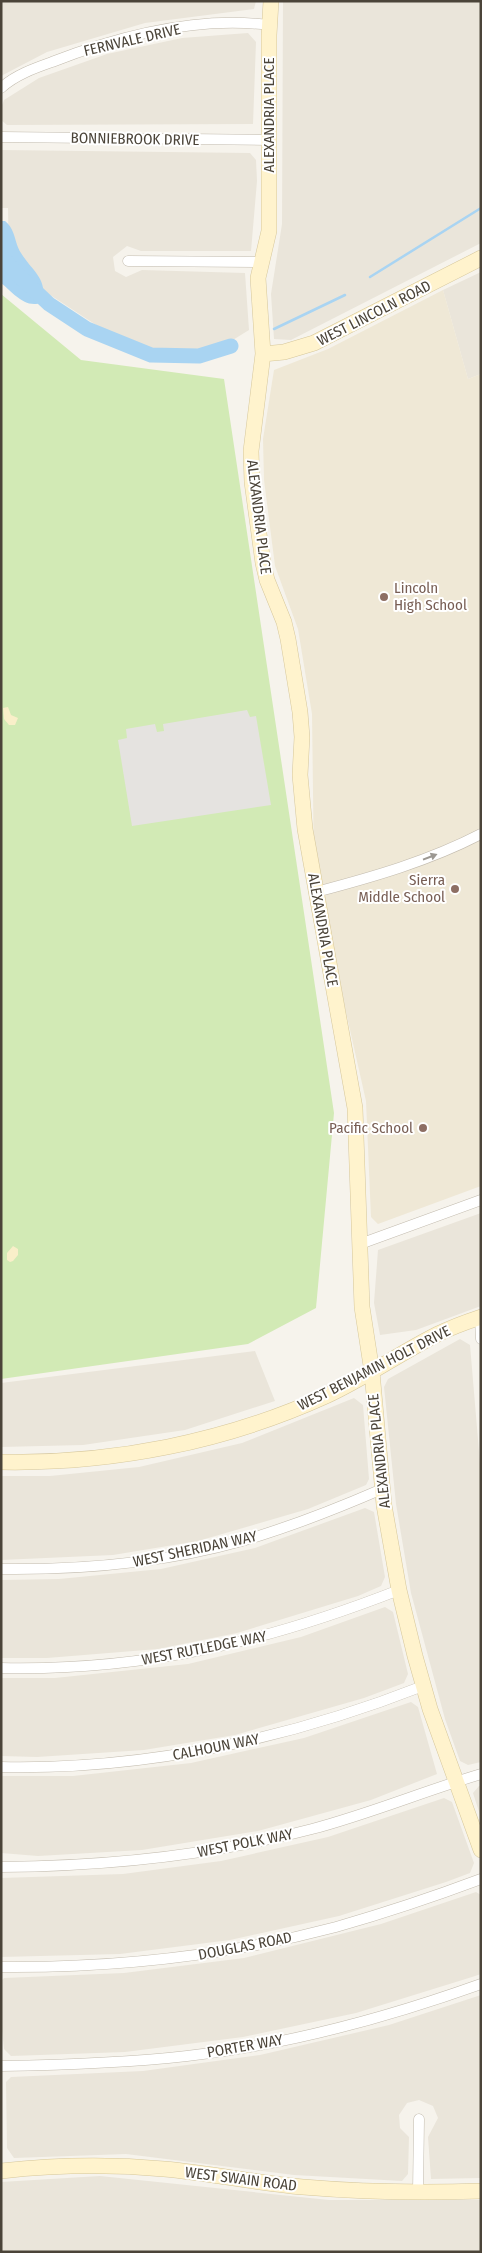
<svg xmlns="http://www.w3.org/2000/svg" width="482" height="2253" viewBox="0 0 482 2253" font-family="'Fira Sans Condensed',sans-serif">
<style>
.residential{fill:#eae5da}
.education{fill:#efe8d6}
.green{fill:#d2eab5}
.sand{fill:#f9efc9}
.parking{fill:#e5e3e0}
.water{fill:#a9d4f2}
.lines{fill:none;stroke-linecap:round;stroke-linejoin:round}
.stream{stroke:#a9d4f2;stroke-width:2.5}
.river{stroke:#a9d4f2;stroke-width:15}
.street-casing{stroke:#c2bbae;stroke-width:11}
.secondary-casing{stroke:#d6c79b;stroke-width:16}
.street{stroke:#fff;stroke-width:10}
.secondary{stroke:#fff3cd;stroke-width:15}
.oneway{fill:#9c9892}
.education-dot{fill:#8d6e63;stroke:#fff;stroke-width:2}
.labels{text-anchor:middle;stroke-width:4;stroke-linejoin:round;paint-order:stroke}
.street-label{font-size:15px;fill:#4b4439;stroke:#fff}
.education-label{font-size:15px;fill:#785e54;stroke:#fff;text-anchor:end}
</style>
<rect width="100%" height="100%" fill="#f6f3ec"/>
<!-- residential -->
<path class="residential" d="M1 1H256L254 9 145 23 47 52 1 76Z
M283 1H481V243L291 340 274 339 271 294 282 224Z
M248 33 256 42 253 124 7 125 1 120V108L4 100 39 78 107 54 182 38Z
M1 150 250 153 256 160 257 181 251 251H141L127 246 113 257 115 271 126 277 142 270 245 273 249 330 207 356H166L119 340 9 268 8 208H1Z
M481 272V374L468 379 443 290Z
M481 1213V1306L416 1330 380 1335 374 1303 378 1250Z
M460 1339 470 1345 481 1475V1762L468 1765 460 1761 445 1719 411 1593 396 1504 384 1387 388 1379Z
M255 1351 275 1401 185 1430 83 1445 1 1447V1383Z
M354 1398 363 1405 369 1479 366 1485 308 1509 198 1541 113 1555 1 1560V1476H50L139 1467 242 1443Z
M365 1508 374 1512 385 1577 381 1586 358 1596 237 1633 158 1649 47 1658H1V1580L59 1579 161 1569 255 1548Z
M385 1607 393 1612 408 1674 404 1683 364 1698 235 1735 144 1750 37 1757 1 1756V1678H55L188 1664 301 1637Z
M411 1702 418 1707 437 1774 371 1800 258 1831 142 1850 38 1856 1 1853V1776H73L191 1763 304 1738Z
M479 1786H481V1818L473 1793Z
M444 1798 452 1802 474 1863 470 1873 446 1882 339 1916 230 1940 120 1954 1 1957V1878L123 1874 221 1861 328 1837Z
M476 1892 481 1895V1974L472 1977 356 2013 243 2037 125 2052 11 2056 4 2049 1 2021V1981L4 1978 124 1973 244 1958 381 1924Z
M481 1995V2178L431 2179 428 2137 438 2118 433 2106 419 2100 407 2103 399 2115 400 2128 409 2137 408 2174 402 2181 294 2175 126 2154 14 2158 7 2148 6 2082 11 2077 143 2071 260 2055 389 2025Z
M100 2176 329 2200H481V2252H1V2182Z"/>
<!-- education -->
<path class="education" d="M443 290 468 379 481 374V1186L378 1224 371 1217 366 1101 314 870 312 714 298 629 275 566 264 480 263 439 274 370 328 349Z"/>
<!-- green -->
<path class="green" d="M1 294 81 360 224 379 334 1113 316 1308 248 1344 1 1379Z"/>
<!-- sand -->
<path class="sand" d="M8 707 11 715 18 718 15 725H9L4 719 3 708Z
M13 1246 18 1249V1255L13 1261 10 1262 7 1260V1253Z"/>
<!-- parking -->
<path class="parking" d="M247 710 250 717 256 716 271 805 132 826 118 740 127 738 126 729 155 724 157 732 164 731 163 724Z"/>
<!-- water -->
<path class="water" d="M1 221H5C16 230 14 242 21 253 32 271 47 277 43 302 25 310 13 292 1 283Z"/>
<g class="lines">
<!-- stream -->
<path class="stream" d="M370 277 481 208
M274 329 345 295"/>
<!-- river -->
<path class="river" d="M1 255 15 272 49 304 87 329 151 355 199 356 231 346"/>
<!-- street casing -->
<g class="street-casing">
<path id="street" d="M1 88C15 75 35 68 52 62 119 36 197 16 269 25
M1 137 269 140
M128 261 262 262
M316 892C373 877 429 861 481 834
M360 1244 481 1200
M480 1318 481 1339
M1 1569C83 1570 164 1563 242 1541 290 1527 336 1509 382 1489
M1 1668C145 1671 266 1642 399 1590
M1 1767C147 1770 288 1739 423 1686
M1 1867C107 1866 210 1856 312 1829 369 1814 424 1791 481 1774
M1 1967C114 1968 227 1956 336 1927 385 1913 433 1897 481 1879
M1 2066C63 2065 125 2063 187 2056 287 2045 386 2018 481 1984
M418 2192 419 2119"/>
</g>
<!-- secondary casing -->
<g class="secondary-casing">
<path id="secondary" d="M271 1 269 35V231L258 278 263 354 251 451 252 482 263 563 267 580 284 622 288 639 300 712 302 737 300 775 305 829 355 1108 362 1307 372 1372 384 1505 399 1590 415 1656 430 1709 481 1850
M263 354 284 352 314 343 481 258
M1 1462C112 1464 225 1442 326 1396 365 1378 400 1353 438 1334 452 1327 466 1322 481 1317
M1 2171C56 2165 109 2164 164 2169 210 2173 256 2183 303 2187 362 2192 421 2193 481 2191"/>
</g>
<!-- street -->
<use href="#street" class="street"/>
<!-- secondary -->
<use href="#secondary" class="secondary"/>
</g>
<!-- one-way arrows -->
<defs><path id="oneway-solid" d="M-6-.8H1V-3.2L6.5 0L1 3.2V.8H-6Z" transform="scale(1.25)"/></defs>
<use class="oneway" href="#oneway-solid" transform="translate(430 857) rotate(-21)"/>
<!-- markers -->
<g class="education-dot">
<circle cx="384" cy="597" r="5"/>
<circle cx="455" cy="889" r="5"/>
<circle cx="423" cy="1128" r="5"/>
</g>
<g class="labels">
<!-- street labels -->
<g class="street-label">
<text transform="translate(132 40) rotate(-13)" y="5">FERNVALE DRIVE</text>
<text transform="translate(269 115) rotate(-90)" y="5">ALEXANDRIA PLACE</text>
<text transform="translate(135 139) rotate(1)" y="5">BONNIEBROOK DRIVE</text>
<text transform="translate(374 313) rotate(-27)" y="5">WEST LINCOLN ROAD</text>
<text transform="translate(259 517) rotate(83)" y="5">ALEXANDRIA PLACE</text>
<text transform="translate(323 930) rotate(80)" y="5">ALEXANDRIA PLACE</text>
<text transform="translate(374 1368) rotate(-27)" y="5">WEST BENJAMIN HOLT DRIVE</text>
<text transform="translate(379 1451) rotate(-96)" y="5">ALEXANDRIA PLACE</text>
<text transform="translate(195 1549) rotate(-12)" y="5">WEST SHERIDAN WAY</text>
<text transform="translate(204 1648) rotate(-11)" y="5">WEST RUTLEDGE WAY</text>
<text transform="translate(216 1747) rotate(-11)" y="5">CALHOUN WAY</text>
<text transform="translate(245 1843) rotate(-11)" y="5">WEST POLK WAY</text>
<text transform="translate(245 1946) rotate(-11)" y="5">DOUGLAS ROAD</text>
<text transform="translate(245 2046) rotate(-10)" y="5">PORTER WAY</text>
<text transform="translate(241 2179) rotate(7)" y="5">WEST SWAIN ROAD</text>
</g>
<!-- education labels -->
<g class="education-label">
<text x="394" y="593" text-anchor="start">Lincoln<tspan x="394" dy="17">High School</tspan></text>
<text x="445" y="885">Sierra<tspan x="445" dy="17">Middle School</tspan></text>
<text x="413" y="1133">Pacific School</text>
</g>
</g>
<!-- border -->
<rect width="482" height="2253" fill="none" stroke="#4b4439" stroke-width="5"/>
</svg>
